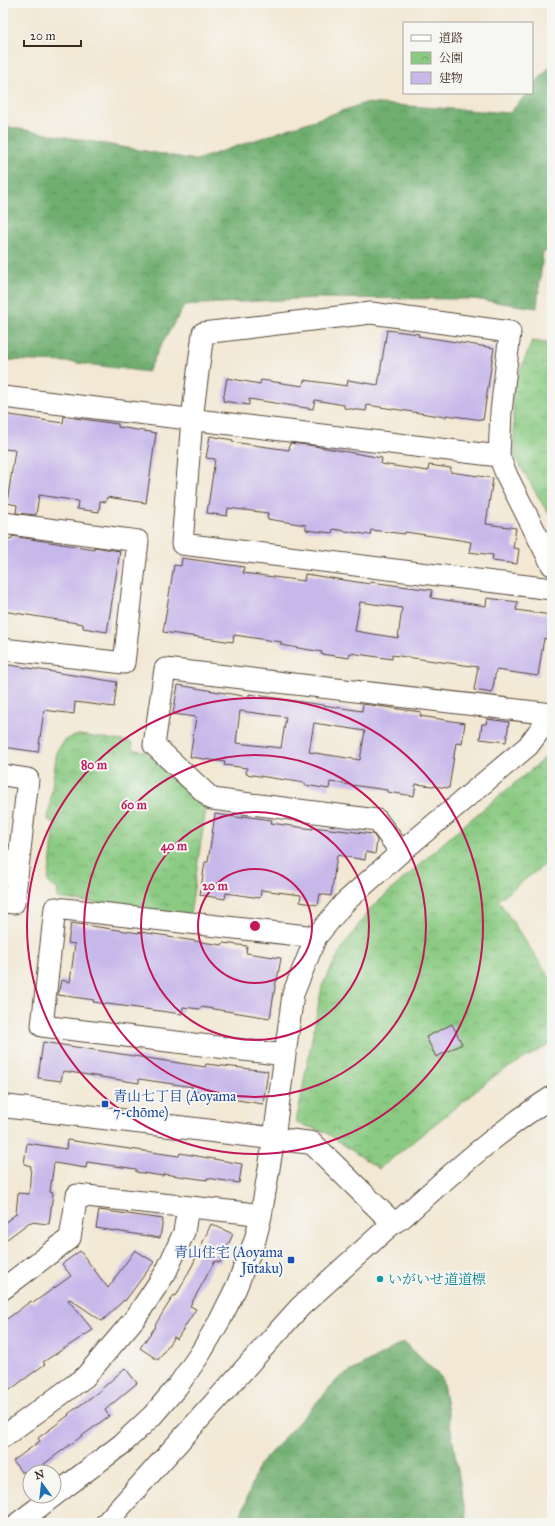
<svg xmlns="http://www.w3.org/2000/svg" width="555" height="1526" viewBox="0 0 555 1526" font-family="'IM FELL Great Primer','Noto Serif JP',serif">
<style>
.forest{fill:url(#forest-crowns);stroke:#556c47}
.park{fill:url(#park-crowns);stroke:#627a50}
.building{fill:#c7b8ea;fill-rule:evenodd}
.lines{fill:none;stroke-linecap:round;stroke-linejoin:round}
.minor-casing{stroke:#564639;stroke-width:23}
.tertiary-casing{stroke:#564639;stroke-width:24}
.minor{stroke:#fff;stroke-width:21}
.tertiary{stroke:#fff;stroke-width:22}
.ring{fill:none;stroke:#c2185b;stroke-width:2}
.transit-dot{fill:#1a4fb4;stroke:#f6f6f2;stroke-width:1.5}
.culture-dot{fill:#0f9aa8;stroke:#f6f6f2;stroke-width:1.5}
.labels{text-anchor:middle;stroke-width:4;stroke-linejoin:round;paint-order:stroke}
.transit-label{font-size:14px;fill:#164399;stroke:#f6f6f2;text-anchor:start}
.culture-label{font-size:14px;fill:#0d838f;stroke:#f6f6f2;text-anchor:start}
.centre{fill:#c2185b;stroke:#f6f6f2;stroke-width:2}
.ring-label{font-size:12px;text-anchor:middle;font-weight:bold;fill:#c2185b;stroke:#f6f6f2;stroke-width:4;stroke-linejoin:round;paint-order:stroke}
</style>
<defs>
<pattern id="forest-crowns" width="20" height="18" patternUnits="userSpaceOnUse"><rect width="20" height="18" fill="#6fae70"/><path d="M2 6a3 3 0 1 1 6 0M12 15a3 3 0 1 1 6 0" fill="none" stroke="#5c8e5b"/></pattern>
<pattern id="park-crowns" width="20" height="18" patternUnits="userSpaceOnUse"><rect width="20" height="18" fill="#8aca82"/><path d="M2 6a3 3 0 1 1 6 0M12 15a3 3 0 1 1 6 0" fill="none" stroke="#72a46a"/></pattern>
</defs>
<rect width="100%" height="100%" fill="#f6f6f2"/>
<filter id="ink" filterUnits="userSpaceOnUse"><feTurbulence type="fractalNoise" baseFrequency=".025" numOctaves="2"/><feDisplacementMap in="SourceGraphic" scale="8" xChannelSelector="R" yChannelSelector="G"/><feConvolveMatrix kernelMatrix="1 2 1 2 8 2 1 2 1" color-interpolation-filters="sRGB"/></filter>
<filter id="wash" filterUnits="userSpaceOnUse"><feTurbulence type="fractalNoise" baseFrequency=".012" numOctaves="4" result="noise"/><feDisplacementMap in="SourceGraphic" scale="16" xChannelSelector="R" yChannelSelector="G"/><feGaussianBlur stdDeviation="0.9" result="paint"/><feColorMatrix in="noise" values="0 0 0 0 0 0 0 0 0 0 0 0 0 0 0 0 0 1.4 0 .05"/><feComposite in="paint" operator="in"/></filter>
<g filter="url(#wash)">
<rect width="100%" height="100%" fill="#f2e8d4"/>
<!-- forest -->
<path class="forest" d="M552 64V251L543 252 537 308 473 299 318 298 185 305 160 347 148 372 70 362 3 360V126L196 160 365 103 510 113 527 93H532V87Z
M404 1342 442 1378 467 1523H238L259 1465 339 1378Z"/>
<!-- park -->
<path class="park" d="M532 341 552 344V446L547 449 552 459V518L543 505 515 457 512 391Z
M79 735 131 742 133 744 132 749 145 752 206 808 190 915 57 898 58 890 48 882 55 823 49 821 48 818 57 750 66 739Z
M552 750V859L498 900 552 981V1043L497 1074 379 1169 325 1132 296 1123 322 986 340 951 370 909 458 830 545 758Z"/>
<g id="blocks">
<!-- building -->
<path class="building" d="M387 330 419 334 418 336 494 348 483 420 446 415V417L367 405 366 411 344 408V405L315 400 313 409 249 399V405L223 401 227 378 260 384 261 380 303 386 304 380 347 386 348 380 378 385Z
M3 414 63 423 64 416 75 418 118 424V427L156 433 146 503 107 497 106 502 100 501 99 512 77 509 78 501 39 495 36 515 16 513 17 505 7 503 15 450 3 449Z
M210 436 233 440 232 442 289 450 290 443 308 445 382 458 381 464 428 471 429 465 451 468 450 472 493 478 486 524 516 528 513 548 519 549 517 564 492 561 493 555 469 552 471 542 460 540 405 532V534L371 530 370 535 333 529 332 533 306 530V525L267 519 268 513 228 508 227 516 207 513 215 459 206 458Z
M12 536 94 549V547L120 551 107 632 83 628V624L3 611V538L12 539Z
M182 558 244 567 243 573 304 581 305 574 370 584V582L432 590 431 598 486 606 487 598 518 602 516 610 551 615 547 639 544 638 538 676 496 670 492 693 474 690 478 667 392 655V659L350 653 349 658 321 654 322 652 281 645V642L234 635 233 642 163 632 174 565 181 566ZM360 602 402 608 398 638 355 631Z
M3 664 117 682 114 707 75 702 74 714 44 710 38 752 3 747Z
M178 685 249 697V694L362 711 363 704 421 712 420 716 465 723 462 744 456 743 449 788 416 784 414 796 387 792V790L330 782 329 789 305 785V783L246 774 247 768 224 765 225 762 190 757 196 717 173 714ZM240 711 286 717 281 748 236 743ZM314 723 365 731 360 760 309 752Z
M487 719 509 722 506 742 480 739 482 724H486Z
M215 814 243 818V816L272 820 271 823 313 829V827L373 834 377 840 375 854 366 852 365 860 337 855 331 896 320 894 318 905 300 902 301 895 261 890 260 898 226 893 225 899 200 895 205 862H208Z
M71 923 139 933 140 932 168 936V937L222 945 223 943 247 946 246 953 281 958 277 981H276L270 1018 201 1007 200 1009 183 1007 182 1014 93 1002 94 1000 58 995 61 980 70 982 75 944 68 943Z
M452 1024 462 1044 436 1057 426 1037Z
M43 1042 205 1067 206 1064 268 1071 263 1104 231 1099V1097L192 1091 193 1087 139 1079V1083L63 1071 61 1081 38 1078Z
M67 1140 179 1156 180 1153 242 1164 239 1183 207 1178V1180L164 1174 163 1176 136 1172V1169L87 1162 86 1168 54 1163 50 1192 53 1193 49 1224 30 1222 3 1242V1224L16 1214 18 1193 29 1194 31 1166 24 1164 27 1143 66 1149Z
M99 1210 163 1219 160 1238 96 1228Z
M211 1224 233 1234 220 1263 215 1261 190 1306 196 1309 177 1339 174 1337 158 1360 140 1348 156 1326 155 1325 174 1295 176 1296 193 1264Z
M135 1250 154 1262 125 1301 124 1300 102 1321 70 1299 68 1300 93 1330 43 1362 45 1364 3 1395V1322L31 1301 33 1303 71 1276 62 1264 80 1251 108 1288Z
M125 1368 137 1383 105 1410 109 1416 44 1464 50 1472H21L13 1461 40 1441 38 1438 69 1415 68 1414 97 1393Z"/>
</g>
</g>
<g filter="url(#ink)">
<use href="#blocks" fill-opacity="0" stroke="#564639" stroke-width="1"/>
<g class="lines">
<!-- minor casing -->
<g class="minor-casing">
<path id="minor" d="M3 397 499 456
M3 523 138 541 124 663 3 649
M552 565 507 476 499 456 501 412 510 332 371 313 203 333 192 419 182 544 552 589
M3 775 28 779 14 903 3 902
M401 852 377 820 212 799 154 745 165 669 552 714
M285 1055 42 1026 55 908 316 937
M3 1289 70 1238 77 1195 247 1213 261 1216
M3 1437 85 1377 136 1317 166 1272 184 1232 188 1207
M18 1523 122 1444 152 1416 177 1387 200 1354 220 1320 236 1288 255 1240 261 1216 274 1138 293 994 316 937 344 903 401 852 528 746 552 714
M106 1523 300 1307 393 1223 402 1218C451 1174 497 1132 552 1097"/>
</g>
<!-- tertiary casing -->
<g class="tertiary-casing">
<path id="tertiary" d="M3 1106 312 1143 393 1223"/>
</g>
<!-- minor -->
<use href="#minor" class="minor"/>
<!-- tertiary -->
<use href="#tertiary" class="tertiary"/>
</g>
</g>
<!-- distance rings -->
<g class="ring">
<circle cx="255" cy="926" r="57"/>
<circle cx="255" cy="926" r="114"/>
<circle cx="255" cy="926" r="171"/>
<circle cx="255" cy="926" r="228"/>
</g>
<!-- markers -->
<g class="transit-dot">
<rect x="101" y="1100" width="8" height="8" rx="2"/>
<rect x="287" y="1256" width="8" height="8" rx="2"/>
</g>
<circle class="culture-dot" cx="380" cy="1279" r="4"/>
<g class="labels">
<!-- transit labels -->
<g class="transit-label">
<text x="113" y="1101">青山七丁目 (Aoyama<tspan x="113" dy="16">7-chōme)</tspan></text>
<text x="283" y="1257" text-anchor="end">青山住宅 (Aoyama<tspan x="283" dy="16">Jūtaku)</tspan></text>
</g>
<!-- culture labels -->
<g class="culture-label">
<text x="388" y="1284">いがいせ道道標</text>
</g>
</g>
<circle cx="255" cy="926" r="6" class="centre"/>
<g class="ring-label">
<text x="94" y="769">80 m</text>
<text x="134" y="809">60 m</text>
<text x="174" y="850">40 m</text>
<text x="215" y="890">20 m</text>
</g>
<!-- margin -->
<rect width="555" height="1526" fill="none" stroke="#f6f6f2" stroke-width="16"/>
<!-- legend -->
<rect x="403" y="22" width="130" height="72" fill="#f6f6f2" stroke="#aba49d"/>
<rect x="411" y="35" width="20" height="6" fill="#ffffff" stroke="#aba49d"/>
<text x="439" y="42" font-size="12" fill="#3b2a1e">道路</text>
<rect x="411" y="52" width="20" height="12" fill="url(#park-crowns)" stroke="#aba49d"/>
<text x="439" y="62" font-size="12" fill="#3b2a1e">公園</text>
<rect x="411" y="72" width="20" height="12" fill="#c7b8ea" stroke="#aba49d"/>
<text x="439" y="82" font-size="12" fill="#3b2a1e">建物</text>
<!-- north arrow -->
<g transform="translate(42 1484) rotate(345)"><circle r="19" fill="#f6f6f2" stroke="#aba49d"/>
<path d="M0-3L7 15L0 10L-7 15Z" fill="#1f6fb2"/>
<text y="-6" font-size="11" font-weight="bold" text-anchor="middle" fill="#3b2a1e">N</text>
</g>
<!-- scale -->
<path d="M24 40v6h57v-6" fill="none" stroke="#3b2a1e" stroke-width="2"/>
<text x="30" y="40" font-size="12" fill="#3b2a1e" stroke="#f6f6f2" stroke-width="3" paint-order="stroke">20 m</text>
</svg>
